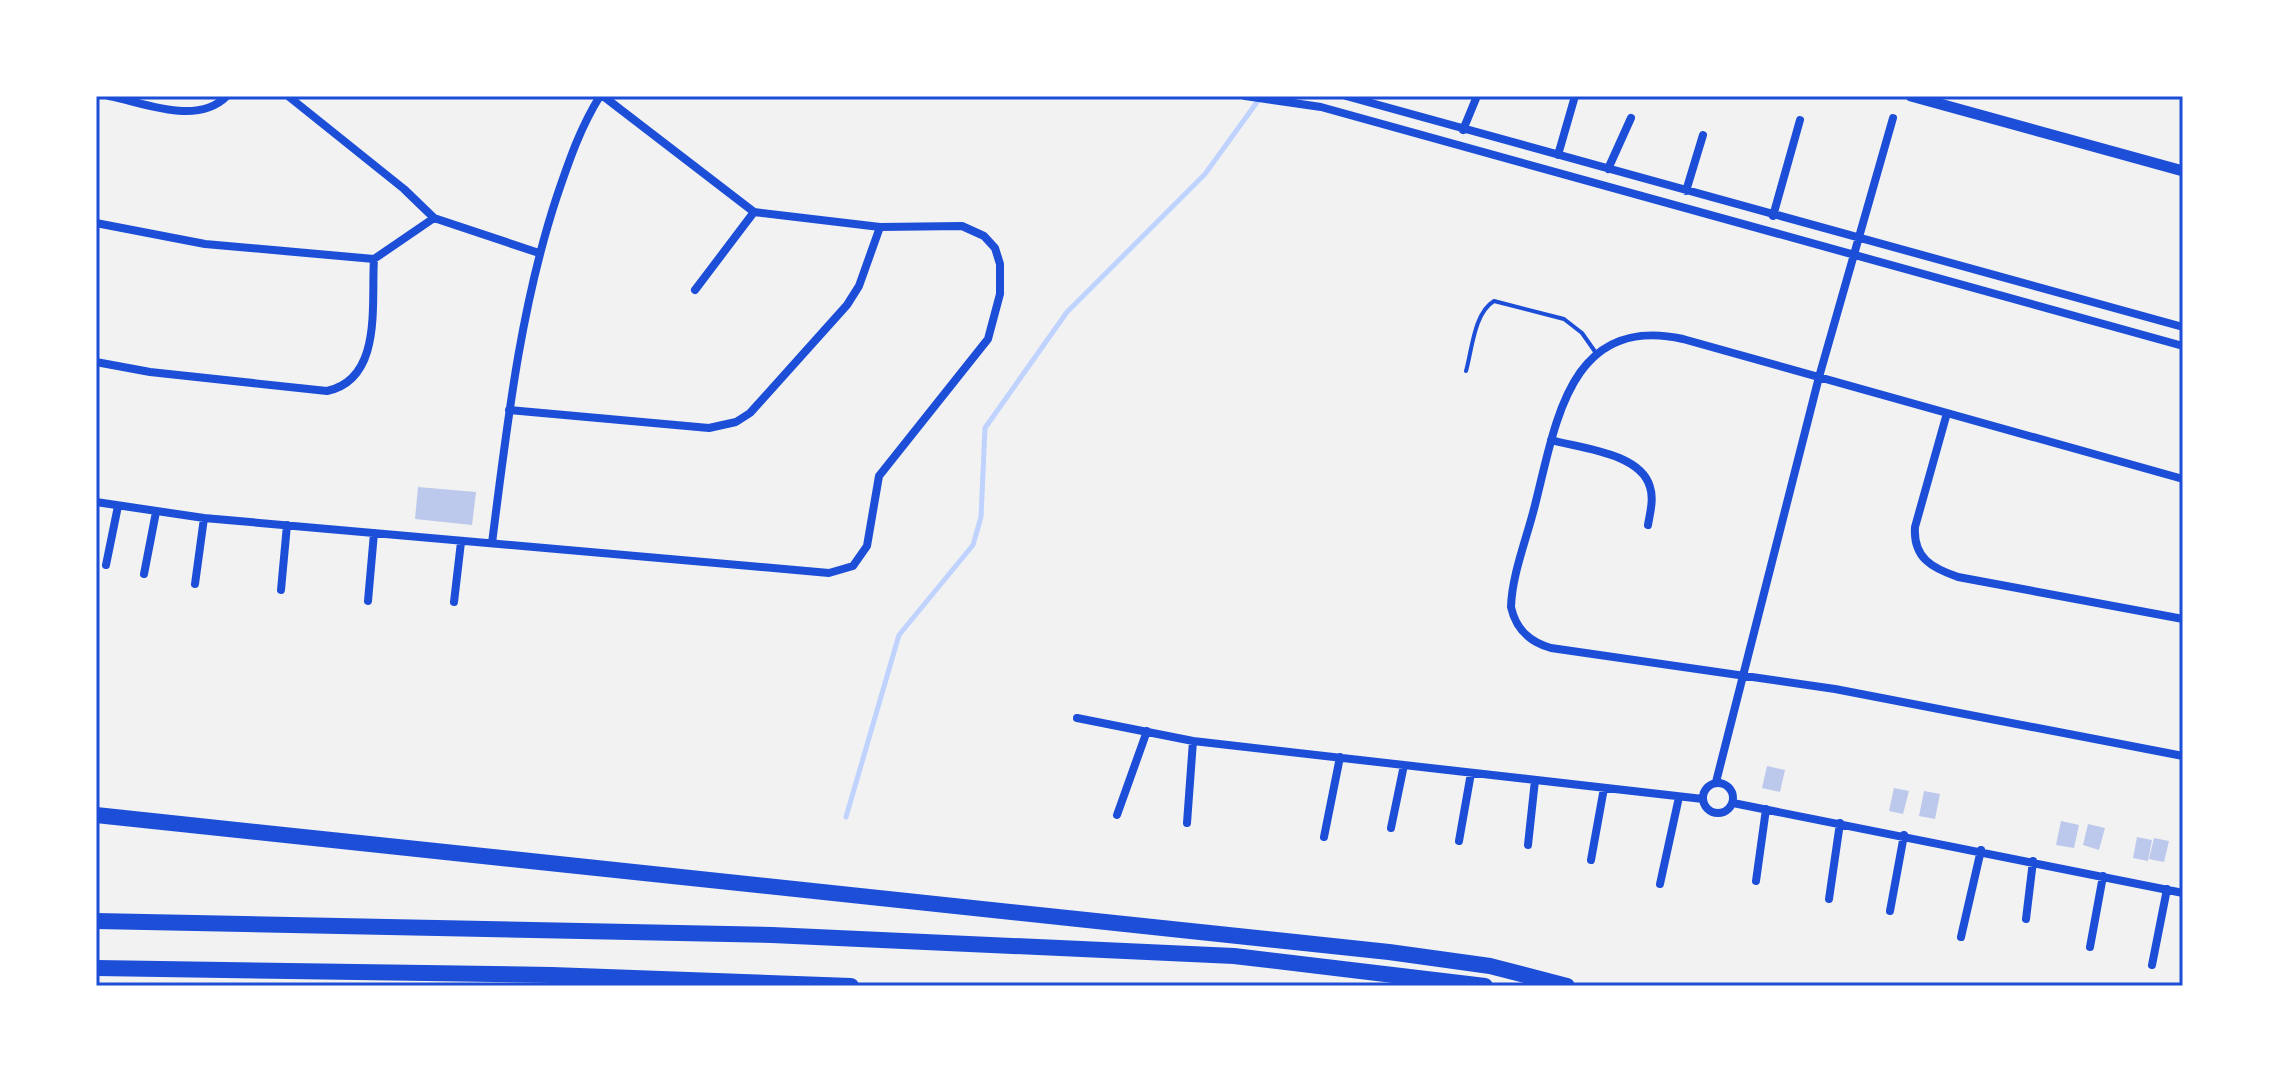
<svg xmlns="http://www.w3.org/2000/svg" width="2279" height="1082" viewBox="0 0 2279 1082" font-family="'PT Sans Narrow',sans-serif">
<style>
.lines{fill:none;stroke-linecap:round;stroke-linejoin:round}
.stream{stroke:#bfd3fe;stroke-width:5}
.building{fill:#bdc9ec}
.service{stroke:#1d4ed8;stroke-width:4}
.minor{stroke:#1d4ed8;stroke-width:8}
.tertiary{stroke:#1d4ed8;stroke-width:11}
.motorway{stroke:#1d4ed8;stroke-width:16}
.neatline{fill:none;stroke:#1d4ed8;stroke-width:3}
</style>
<rect width="100%" height="100%" fill="#f2f2f2"/>
<g class="lines">
<!-- stream -->
<path class="stream" d="M846 817 899 635 973 545 981 517 985 428 1067 312 1205 174 1260 98"/>
</g>
<!-- building -->
<path class="building" d="M418 487 476 492 472 525 415 519Z
M1767 766 1785 770 1780 792 1762 788Z
M1894 788 1909 791 1903 814 1889 811Z
M1924 791 1940 794 1935 819 1919 816Z
M2061 821 2079 825 2074 848 2056 845Z
M2088 824 2105 828 2099 850 2083 845Z
M2137 837 2152 840 2148 861 2133 858Z
M2154 838 2169 841 2164 862 2149 859Z"/>
<g class="lines">
<!-- service -->
<path class="service" d="M1466 371C1472 350 1474 313 1494 301L1564 319 1582 333 1596 353"/>
<!-- minor -->
<path class="minor" d="M109 96C145 103 197 126 227 96
M288 96 404 189 434 218 539 253
M1245 96 1321 107 2183 346
M1346 96 2183 327
M1463 130 1477 96
M1558 155 1575 96
M1608 169 1631 118
M1686 191 1703 135
M1773 216 1800 120
M96 223 205 244 374 259 434 218
M695 290 754 212
M96 362 150 372 327 391C383 379 371 304 374 259
M509 410 709 428 736 422 750 413 847 305 859 286 880 227
M1947 413 1915 527C1913 558 1932 568 1958 577L2183 619
M1551 440C1580 448 1641 453 1650 487 1654 499 1650 513 1648 525
M2183 479 1683 339C1569 314 1556 423 1535 505 1527 538 1512 574 1511 607 1516 630 1530 642 1551 648L1835 689 2183 756
M96 502 204 518 829 573 853 566 867 546 879 476 988 339 1000 294V264L995 248 984 236 962 226 880 227 754 212 603 96
M492 543C507 426 520 308 557 196 569 161 580 128 600 96
M106 565 118 506
M144 574 156 512
M195 584 204 518
M281 590 287 525
M368 601 374 533
M454 602 461 542
M1077 718 1193 741 1703 799
M1716 782 1819 377 1893 118
M1703 798a15 15 0 1 1 30 0a15 15 0 1 1-30 0Z
M1733 803 2183 893
M1117 815 1147 731
M1187 823 1193 741
M1391 828 1404 765
M1324 837 1340 757
M1459 841 1471 773
M1528 845 1535 780
M1591 860 1604 788
M1756 881 1766 809
M1660 884 1679 797
M1829 899 1840 823
M1890 911 1904 835
M2026 919 2033 861
M1961 937 1981 850
M2090 947 2103 876
M2152 965 2167 889"/>
<!-- tertiary -->
<path class="tertiary" d="M1911 96 2183 171"/>
<!-- motorway -->
<path class="motorway" d="M96 815 1389 952 1490 966 1567 986
M96 921 772 935 1234 956 1485 986
M96 968 552 975 851 986"/>
</g>
<!-- border -->
<rect width="2279" height="1082" fill="none" stroke="#ffffff" stroke-width="196"/>
<rect x="98" y="98" width="2083" height="886" class="neatline"/>
</svg>
